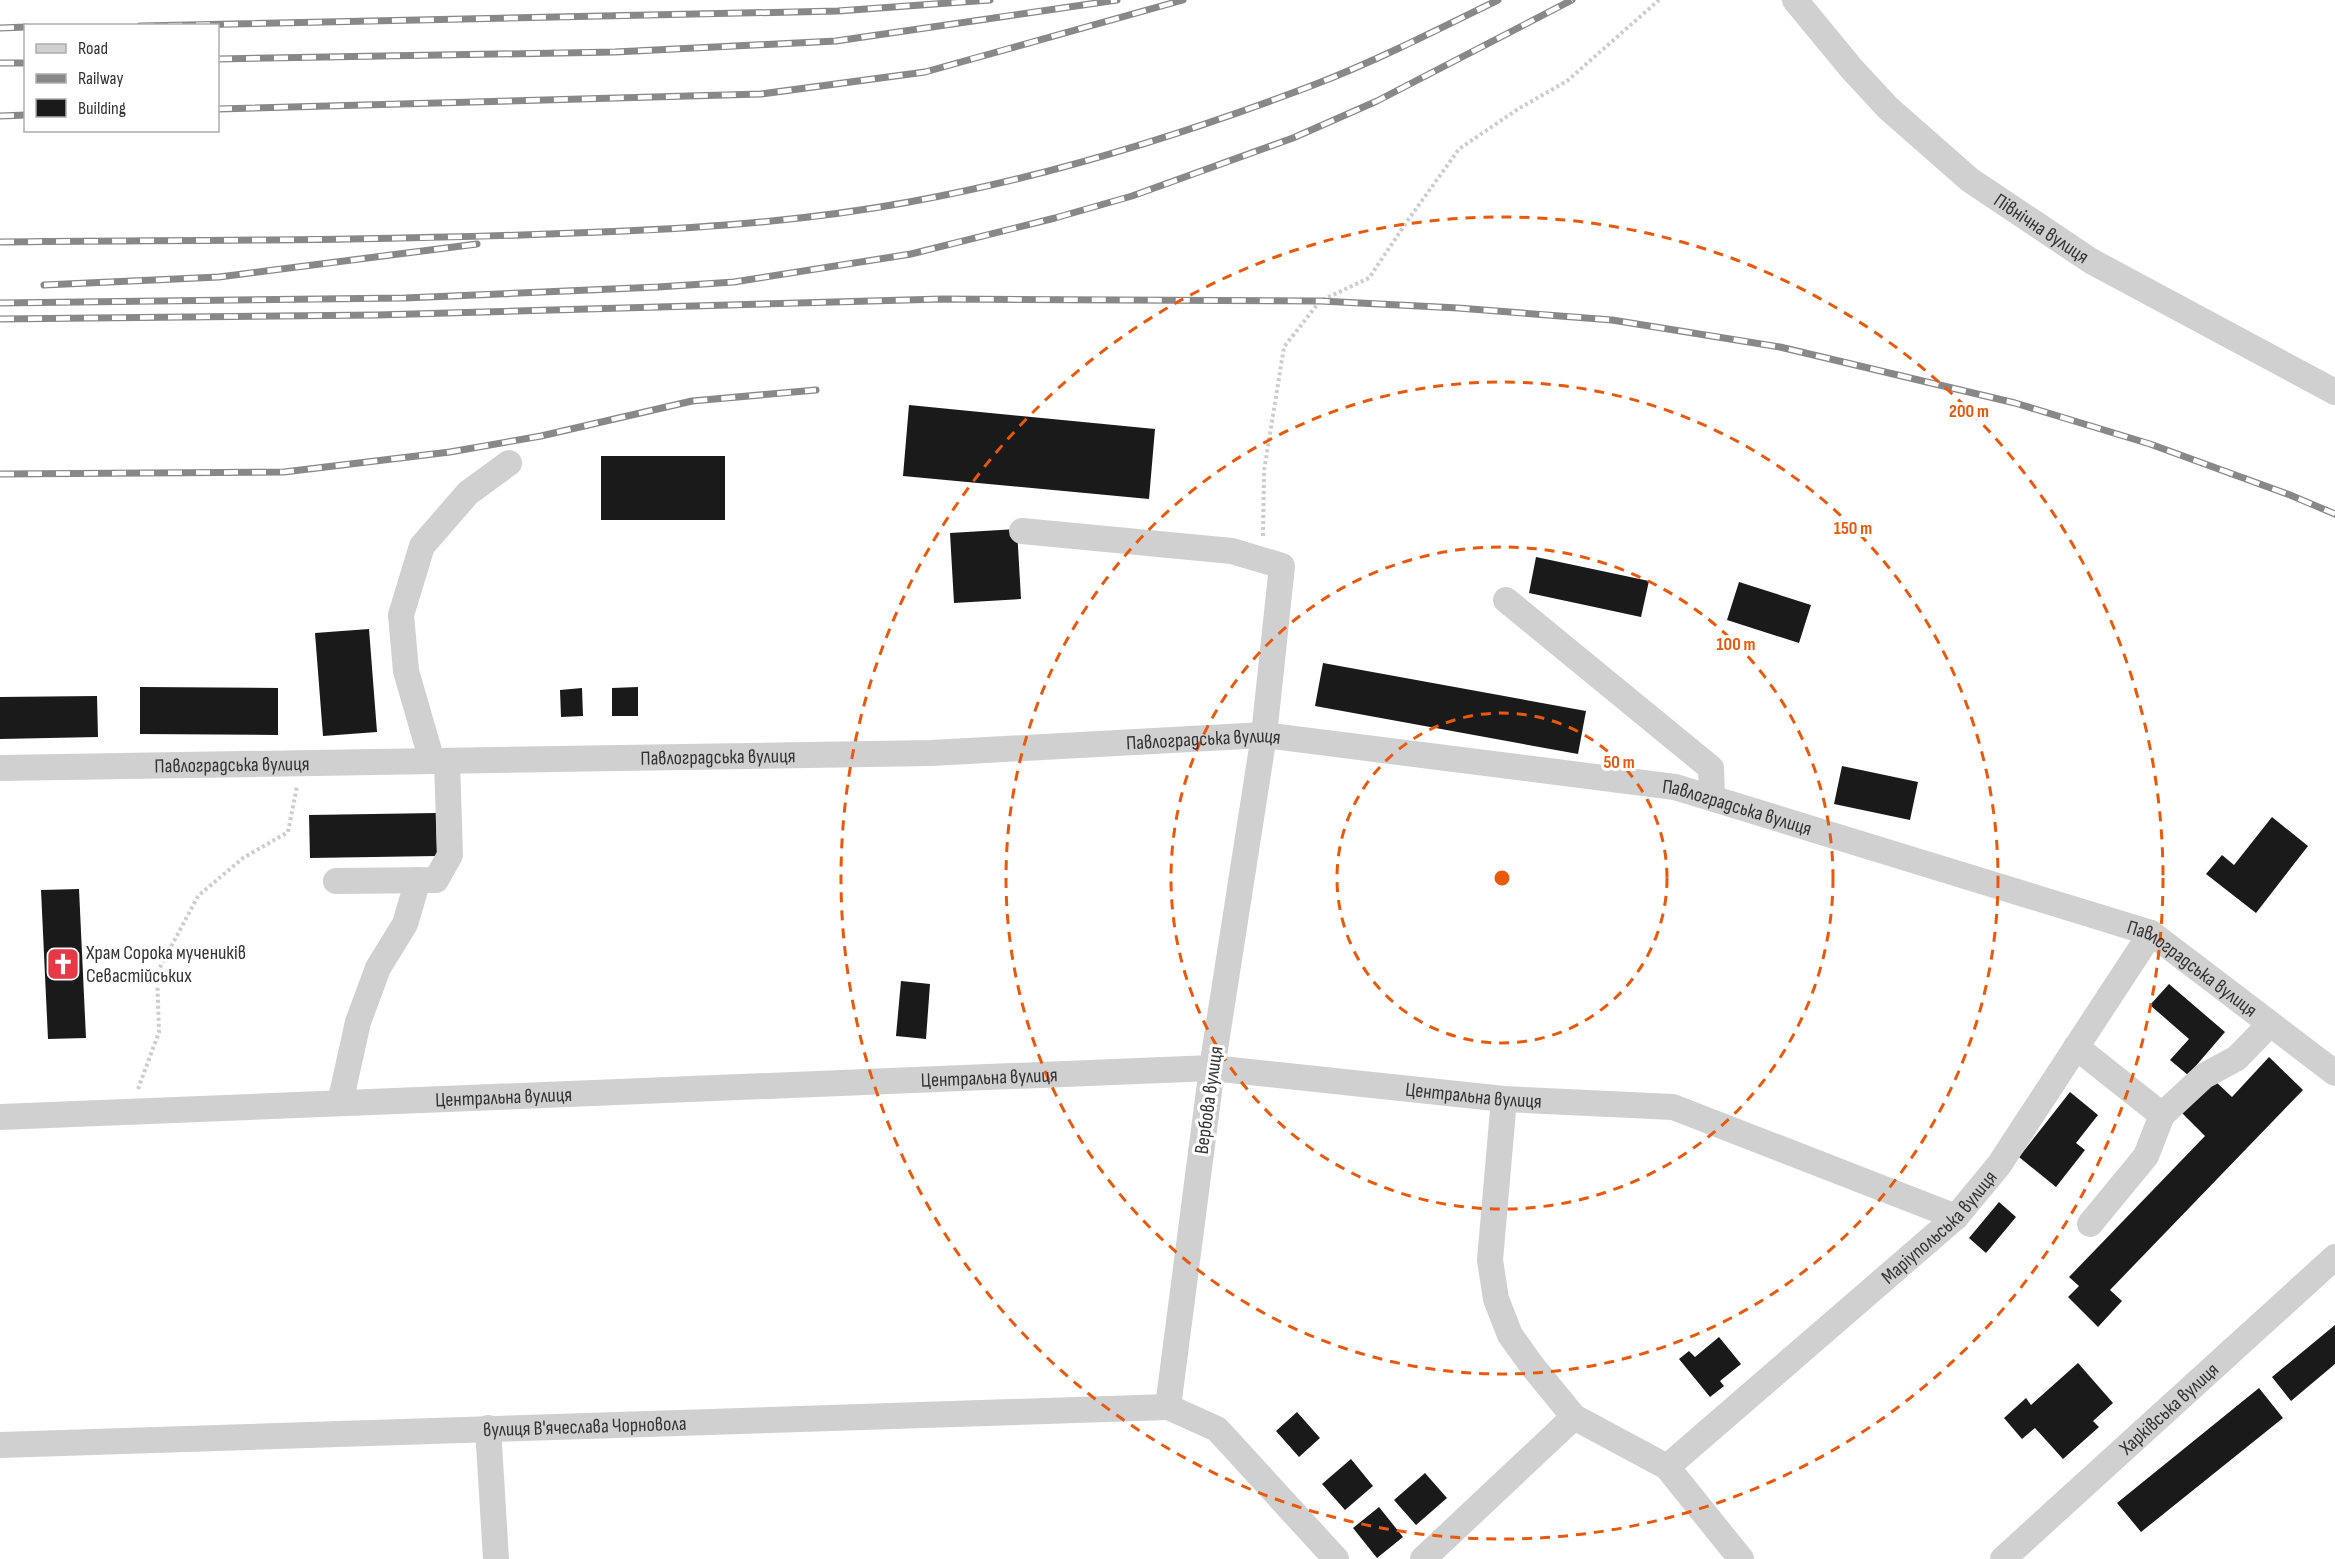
<svg xmlns="http://www.w3.org/2000/svg" width="2335" height="1559" viewBox="0 0 2335 1559" font-family="'Sofia Sans Condensed',sans-serif">
<style>
.building{fill:#1a1a1a}
.lines{fill:none;stroke-linecap:round;stroke-linejoin:round}
.path{stroke:#cdcdcd;stroke-width:4;stroke-dasharray:3 3;stroke-linecap:butt}
.minor{stroke:#d0d0d0;stroke-width:26}
.rail-casing{stroke:#888;stroke-width:7}
.rail{stroke:#fff;stroke-width:4.5;stroke-dasharray:14;stroke-linecap:butt}
.ring{fill:none;stroke:#e8590c;stroke-width:3;stroke-dasharray:10 8}
.labels{text-anchor:middle;stroke-width:6;stroke-linejoin:round;paint-order:stroke}
.street-label{font-size:20px;fill:#333;stroke:#fff}
.poi-label{font-size:20px;fill:#333;stroke:#fff;text-anchor:start}
.centre{fill:#e8590c;stroke:#fff;stroke-width:3}
.ring-label{font-size:18px;text-anchor:middle;font-weight:bold;fill:#e8590c;stroke:#fff;stroke-width:6;stroke-linejoin:round;paint-order:stroke}
</style>
<rect width="100%" height="100%" fill="#fff"/>
<!-- building -->
<path class="building" d="M909 405 1155 429 1149 499 903 476Z
M601 456H725V520H601Z
M1017 529 1021 599 954 603 950 533Z
M1536 557 1649 581 1641 617 1529 593Z
M1739 582 1811 605 1799 643 1727 620Z
M369 629 377 732 323 736 315 633Z
M1323 663 1586 711 1578 754 1315 706Z
M140 687 278 688V735L140 734Z
M638 687V716H612V688Z
M582 688 583 716 561 717 560 690Z
M97 696 98 737 0 739V697Z
M1842 766 1918 782 1910 820 1834 804Z
M436 813 437 856 310 858 309 815Z
M2272 817 2308 846 2256 913 2206 874 2222 855 2234 865Z
M79 889 86 1038 48 1039 41 890Z
M901 981 930 984 926 1039 896 1036Z
M2169 984 2225 1032 2188 1075 2170 1060 2189 1039 2150 1005Z
M2269 1057 2303 1090 2110 1290 2122 1301 2098 1327 2068 1297 2079 1286 2069 1277 2205 1136 2182 1113 2214 1080 2232 1097Z
M2070 1092 2098 1115 2076 1143 2085 1150 2056 1187 2019 1157Z
M1999 1202 2016 1217 1986 1253 1969 1238Z
M2335 1325V1364L2291 1401 2272 1377Z
M1719 1337 1741 1364 1720 1381 1724 1386 1710 1397 1679 1359 1689 1351 1695 1357Z
M2078 1363 2113 1403 2093 1421 2099 1427 2063 1459 2035 1428 2022 1439 2004 1418 2026 1398 2031 1405Z
M2259 1388 2283 1418 2141 1532 2117 1503Z
M1297 1412 1320 1438 1299 1457 1276 1431Z
M1351 1459 1373 1486 1345 1510 1322 1484Z
M1425 1473 1447 1498 1416 1525 1394 1500Z
M1379 1507 1403 1537 1377 1558 1353 1528Z"/>
<g class="lines">
<!-- path -->
<path class="path" d="M1263 536 1264 471 1284 347 1320 301 1369 278 1408 220 1459 149 1518 109 1567 81 1659 0
M138 1089 159 1032 157 973 198 896 243 858 288 832 297 786"/>
<!-- minor -->
<g class="minor">
<path id="s1" d="M1795 0 1851 68 1888 108 1970 180 2091 261 2335 392"/>
<path d="M1022 531 1232 551 1282 566 1264 735 1212 1068 1168 1407 1217 1429 1336 1559"/>
<path d="M1506 600 1711 768 1712 798"/>
<path d="M432 761 406 671 401 615 422 546 468 493 509 463"/>
<path id="s2" d="M0 768 931 753 1264 735 1675 787 2151 933 2335 1073"/>
<path d="M336 881 436 880 450 855 447 761"/>
<path d="M2076 1047 2162 1115"/>
<path d="M340 1103 358 1022 378 968 405 924 418 880"/>
<path id="s3" d="M0 1117 1212 1068 1504 1099 1673 1107 1956 1217"/>
<path d="M2090 1224 2146 1156 2162 1115 2204 1076 2237 1058 2270 1024"/>
<path d="M1574 1417 1667 1467 1741 1559"/>
<path d="M488 1428 496 1559"/>
<path id="s4" d="M0 1445 1168 1407"/>
<path id="s5" d="M1667 1467 1956 1217 1999 1165 2151 933"/>
<path d="M1423 1559 1574 1417 1533 1367 1510 1335 1496 1299 1490 1260 1504 1099"/>
<path id="s6" d="M2003 1559 2335 1257"/>
</g>
<!-- rail casing -->
<g class="rail-casing">
<path id="rail" d="M140 26 838 11 990 0
M0 28 26 27
M218 59 615 52 836 41 1117 0
M0 63H26
M218 109 761 94 925 72 1183 0
M0 116 26 115
M0 242C183 240 365 241 548 234 669 230 790 224 909 202 1047 177 1185 134 1316 84 1378 60 1439 29 1498 0
M44 285 219 277 477 244
M0 303 405 298 658 287 734 282 911 254 1055 218 1132 196 1293 138 1377 101 1572 0
M0 319 377 315 942 299 1320 301 1458 308 1612 320 1780 347 2015 403 2150 444 2290 495 2335 514
M0 474 284 472 450 452 541 436 692 401 816 390"/>
</g>
<!-- rail -->
<use href="#rail" class="rail"/>
</g>
<!-- distance rings -->
<g class="ring">
<circle cx="1502" cy="878" r="165"/>
<circle cx="1502" cy="878" r="331"/>
<circle cx="1502" cy="878" r="496"/>
<circle cx="1502" cy="878" r="661"/>
</g>
<!-- icons -->
<defs>
<g id="church-square" transform="scale(1.725)"><rect x="-9" y="-9" width="18" height="18" rx="4" fill="#e63946" stroke="#fff"/><path d="M-1.2-6h2.4v3.5h3.3v2.4h-3.3V6h-2.4V-.1h-3.3v-2.4h3.3Z" fill="#fff"/></g>
</defs>
<g fill-rule="evenodd">
<use href="#church-square" x="63" y="964"/>
</g>
<g class="labels">
<!-- street labels -->
<g class="street-label">
<text dy="7" stroke="none"><textPath href="#s1" startOffset="338">Північна вулиця</textPath></text>
<text dy="7" stroke="none"><textPath href="#s2" startOffset="1204">Павлоградська вулиця</textPath></text>
<text dy="7" stroke="none"><textPath href="#s2" startOffset="718">Павлоградська вулиця</textPath></text>
<text dy="7" stroke="none"><textPath href="#s2" startOffset="232">Павлоградська вулиця</textPath></text>
<text dy="7" stroke="none"><textPath href="#s2" startOffset="1744">Павлоградська вулиця</textPath></text>
<text dy="7" stroke="none"><textPath href="#s2" startOffset="2230">Павлоградська вулиця</textPath></text>
<text dy="7" stroke="none"><textPath href="#s3" startOffset="990">Центральна вулиця</textPath></text>
<text dy="7" stroke="none"><textPath href="#s3" startOffset="1476">Центральна вулиця</textPath></text>
<text dy="7" stroke="none"><textPath href="#s3" startOffset="504">Центральна вулиця</textPath></text>
<text transform="translate(1208 1100) rotate(-82)" y="7">Вербова вулиця</text>
<text dy="7" stroke="none"><textPath href="#s5" startOffset="363">Маріупольська вулиця</textPath></text>
<text dy="7" stroke="none"><textPath href="#s6" startOffset="224">Харківська вулиця</textPath></text>
<text dy="7" stroke="none"><textPath href="#s4" startOffset="585">вулиця В'ячеслава Чорновола</textPath></text>
</g>
<!-- poi labels -->
<g class="poi-label">
<text x="86" y="959">Храм Сорока мучеників<tspan x="86" dy="23">Севастійських</tspan></text>
</g>
</g>
<circle cx="1502" cy="878" r="9" class="centre"/>
<g class="ring-label">
<text x="1969" y="417">200 m</text>
<text x="1853" y="534">150 m</text>
<text x="1736" y="650">100 m</text>
<text x="1619" y="768">50 m</text>
</g>
<!-- legend -->
<rect x="24" y="24" width="195" height="108" fill="#ffffff" stroke="#adadad" stroke-width="1.5"/>
<rect x="36" y="44" width="30" height="9" fill="#d0d0d0" stroke="#adadad" stroke-width="1.5"/>
<text x="78" y="54" font-size="18" fill="#333333">Road</text>
<rect x="36" y="74" width="30" height="9" fill="#888888" stroke="#adadad" stroke-width="1.5"/>
<text x="78" y="84" font-size="18" fill="#333333">Railway</text>
<rect x="36" y="99" width="30" height="18" fill="#1a1a1a" stroke="#adadad" stroke-width="1.5"/>
<text x="78" y="114" font-size="18" fill="#333333">Building</text>
</svg>
